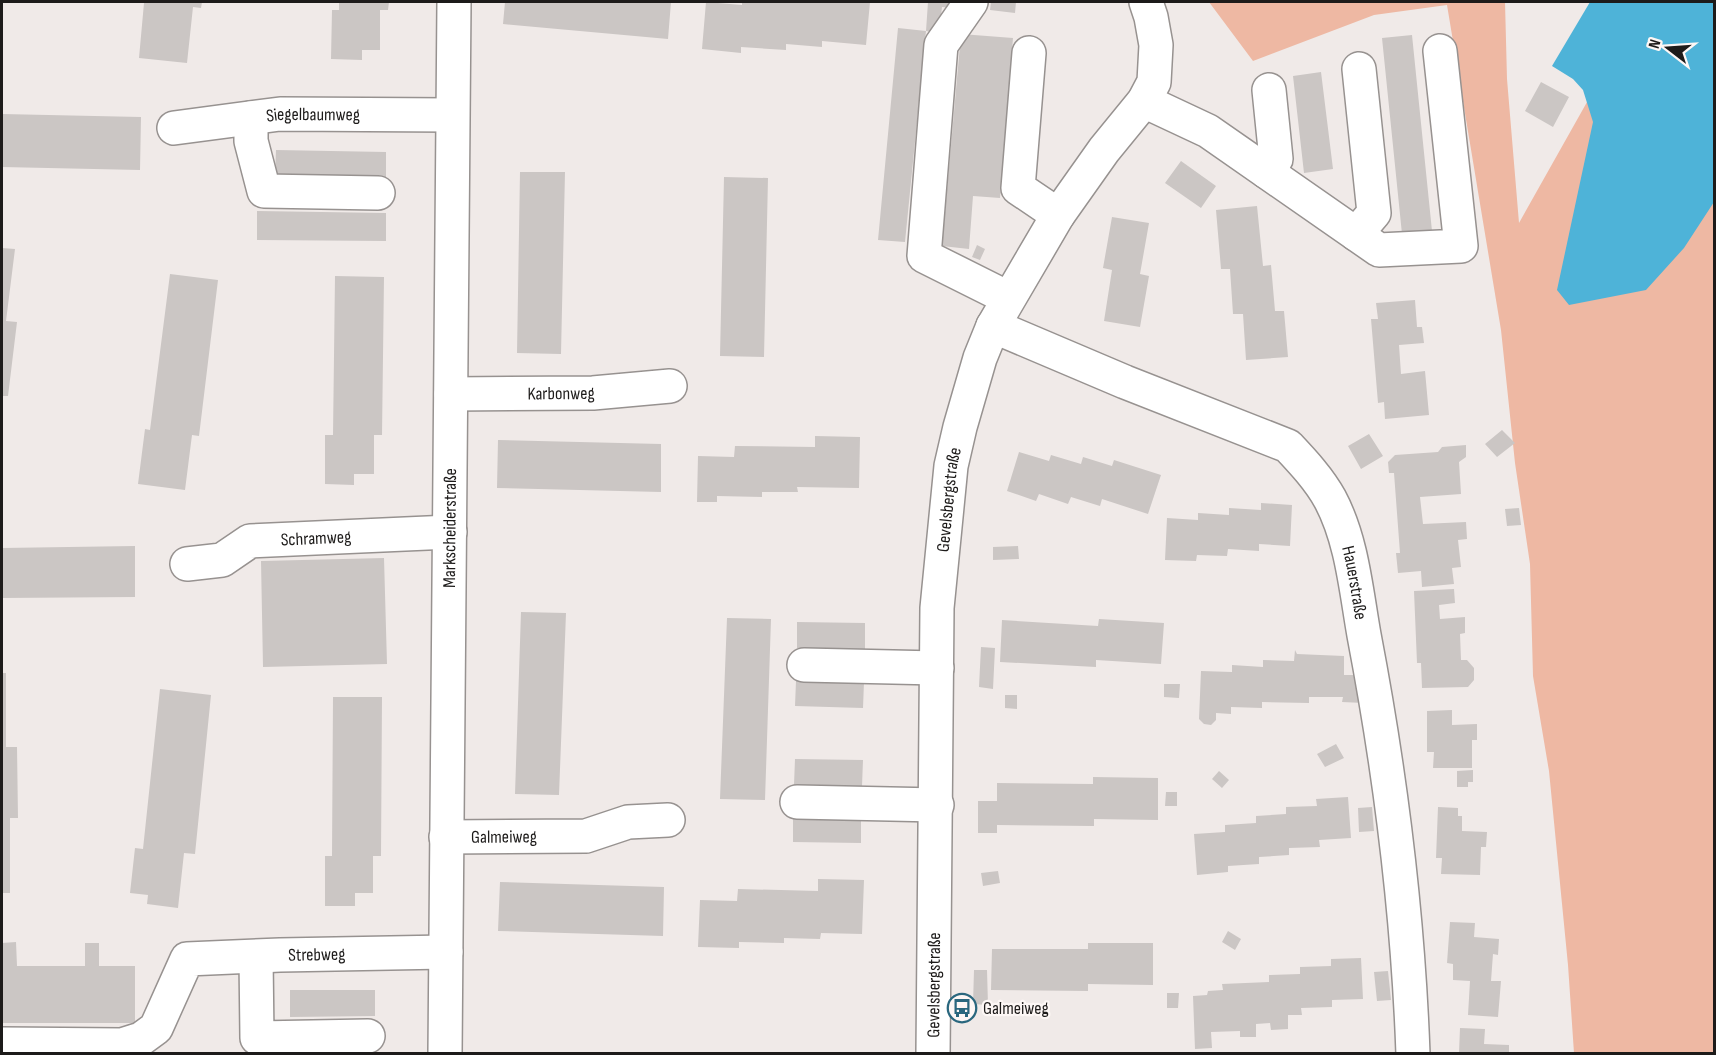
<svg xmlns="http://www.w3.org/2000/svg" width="1716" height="1055" viewBox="0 0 1716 1055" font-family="'Sofia Sans Condensed',sans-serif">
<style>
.green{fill:#eeb8a3}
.water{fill:#4eb3d8}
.building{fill:#cbc6c4}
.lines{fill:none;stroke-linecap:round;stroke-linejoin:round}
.minor-casing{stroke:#979290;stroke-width:36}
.minor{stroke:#fff;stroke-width:33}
.labels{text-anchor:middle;stroke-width:4.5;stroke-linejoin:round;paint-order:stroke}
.street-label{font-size:18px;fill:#1d1b1a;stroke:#fdf7f5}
.poi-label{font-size:18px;fill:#1d1b1a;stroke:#fdf7f5;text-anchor:start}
</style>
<rect width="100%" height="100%" fill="#f0eae8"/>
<!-- green -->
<path class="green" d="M1209 2H1505L1507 79 1519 223 1609 63 1714 2V1053H1574L1568 965 1549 771 1533 676 1530 564 1515 463 1501 330 1447 5 1374 15 1253 61Z"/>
<!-- water -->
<path class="water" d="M1590 2H1714V202L1684 248 1646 290 1569 305 1557 290 1593 122 1583 90 1573 79 1552 66Z"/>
<!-- building -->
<path class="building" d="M152 2H202L201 8 193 7 187 63 139 58 144 3Z
M339 2H389L388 10H380V50H362V60L331 59 332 10H339Z
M505 2H671L668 39 503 24Z
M706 2 742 5V2H870L866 45 822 41V47L786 44V50L741 47V53L702 49Z
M928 2H954V8L942 7 939 33 926 31 905 242 878 240 898 28 926 31Z
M991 2H1016L1015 13 990 10Z
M961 34 1013 38 1000 198 973 196 969 249 942 246Z
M1412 35 1432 231 1402 234 1382 38Z
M1321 72 1333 169 1304 173 1293 76Z
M1541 82 1569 97 1553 127 1525 111Z
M2 114 141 117 140 170 2 167Z
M276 150 386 152V179L275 177Z
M1181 161 1216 186 1201 208 1165 183Z
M520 172H565L561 354 517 353Z
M724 177 768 178 764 357 720 356Z
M1257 206 1263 266 1271 265 1275 311H1284L1288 357 1246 360 1243 314H1233L1230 269H1221L1216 210Z
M257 211 386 213V241L257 240Z
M1112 217 1149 223 1140 274 1149 276 1140 327 1104 321 1112 270 1103 268Z
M977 245 985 249 980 260 972 257Z
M2 248 15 249 6 321 17 322 8 396H2Z
M170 274 218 280 199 436 192 435 185 490 138 484 145 429 150 430Z
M335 276 384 277 382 435H374V474H354V485L325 484V435H333Z
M1415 300 1417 327H1422L1424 343 1399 345 1401 374 1425 371 1429 415 1385 419 1384 402 1378 403 1371 319H1378L1376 303Z
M1502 430 1515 443 1497 457 1485 444Z
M1369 434 1383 456 1361 469 1348 446Z
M815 436 860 437 859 488 797 487 798 492H762V497L717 496V502H697L698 456 734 457 735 446 815 447Z
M498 440 661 444V492L497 488Z
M1466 445V457L1459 462 1461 494 1420 497 1423 524 1466 522 1467 539 1458 540 1461 567 1452 568 1454 584 1422 587 1421 571 1398 573 1396 553H1400L1394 473H1389L1388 462 1395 455 1438 452 1442 447Z
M1019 452 1049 461 1051 455 1081 464 1083 457 1112 466 1114 460 1161 475 1148 514 1102 499 1100 506 1071 497 1068 504 1039 494 1036 501 1007 491Z
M1261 503 1292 505 1290 546 1259 544V551L1228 549 1227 556 1197 555 1196 561 1165 560 1167 518 1198 520V513L1229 515V508L1261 510Z
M1519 508 1521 525 1507 526 1505 509Z
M135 546V597L2 598V548Z
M1018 546 1019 559 993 560V547Z
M384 558 387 664 263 667 261 561Z
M1454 589 1455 603 1439 605 1440 619 1465 617V633L1460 634 1461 660H1467L1474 668V680L1468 687 1422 688 1421 663H1417L1414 591Z
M521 612 566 613 559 795 515 794Z
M727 618 771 619 765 800 720 799Z
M1099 619 1164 623 1161 664 1096 660V667L1000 662 1002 620 1098 626Z
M797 622 865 623V649L797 648Z
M981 647 995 648 993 689 979 687Z
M1295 650 1297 654 1344 656V675H1361L1364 703 1342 702 1343 697H1309V703L1262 702V708L1231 707V714L1216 713V720L1211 725 1204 724 1199 719 1201 671 1232 672V665L1263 667V660L1294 661Z
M2 673H6V747H17L18 818H10V893H2Z
M796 681 864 682 863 708 795 706Z
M1164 684H1180L1179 698 1164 697Z
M160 689 211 695 195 854 184 853 178 908 147 904 148 895 130 893 135 848 143 849Z
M1005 695H1017V709L1005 708Z
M333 697H382L381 856H373V893H355V906H325V856H332Z
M1452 710V725L1477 724V740H1472V768H1433L1434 752H1427V711Z
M1336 744 1344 758 1325 767 1317 754Z
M795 759 863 760 862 786 794 785Z
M1473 770V782H1468V787H1457V771Z
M1219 771 1229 780 1222 788 1212 779Z
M1093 777 1158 778V820L1094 819V826L997 825V833H978V801H997V783L1093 784Z
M1166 792H1177V806H1165Z
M1348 797 1351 838 1319 840 1320 847 1289 848V855L1259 857V864L1228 866V872L1197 875 1194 834 1225 832V825L1256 823V816L1286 814V807L1317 806 1316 799Z
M1372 807 1374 831 1359 832 1358 808Z
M1438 807 1458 808V816H1462V831L1487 832 1486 847H1481L1480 875 1441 874 1442 858H1436Z
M793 816 861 817V843L793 842Z
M998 871 1000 883 983 886 981 873Z
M818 879 864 880 862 934 821 933 820 939 784 938V943L739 942V948L698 947 700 900 737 901 738 889 818 891Z
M500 882 664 887 663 936 498 931Z
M1450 922 1475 923 1474 937 1499 939 1498 955 1493 954 1491 981H1501L1498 1017 1468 1015 1470 981 1453 980V964L1447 963Z
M1228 931 1241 939 1235 950 1222 942Z
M16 942 17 966H85V943H99V966H135V1023H2V943Z
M1088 943H1153V985L1088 984V991L991 990 992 949H1088Z
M1361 958 1363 999 1332 1000V1007L1301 1008 1302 1015H1288V1029L1271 1030 1270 1023 1256 1024V1037H1240V1031L1211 1032 1212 1048 1195 1049 1193 996 1207 995 1208 991 1223 990 1222 984 1269 982V975L1300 974V967L1331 966V959Z
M974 970H987L988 1005 973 1004Z
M1388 971 1391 1000 1377 1001 1374 972Z
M290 990H375V1016L290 1017Z
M1167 993H1179L1178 1008H1167Z
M1460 1028 1485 1029 1484 1044 1509 1045V1053H1459Z"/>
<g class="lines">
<!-- minor casing -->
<g class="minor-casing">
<g id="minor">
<path d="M971 2 941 45 924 256 1008 298"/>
<path d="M1029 53 1018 188 1058 215"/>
<path d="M1144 101 1208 131 1379 250 1461 246 1440 51"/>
<path d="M251 118V141L264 191 378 193"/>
<path id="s1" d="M174 128 280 114 452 115"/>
<path d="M1267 172 1276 159 1269 90"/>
<path d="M1356 234 1374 213 1359 69"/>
<path id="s2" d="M993 326 1125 382 1288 446C1303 462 1319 479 1330 499 1352 540 1356 590 1364 635 1390 771 1408 914 1413 1054"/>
<path id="s3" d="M451 394 593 393 670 386"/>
<path id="s4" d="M187 564 222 560 250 541 450 532"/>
<path d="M804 665 937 668"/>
<path d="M797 802 937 805"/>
<path id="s5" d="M446 837 586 836 628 822 668 820"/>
<path d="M256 957 257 1038 368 1036"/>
<path id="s6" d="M2 1044 122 1045 141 1039 156 1028 187 959 280 955 446 952"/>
<path id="s7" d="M445 1054 454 2"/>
<path id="s8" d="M933 1054 937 608 951 466 960 427 980 358 993 326 1058 215 1104 150 1144 101 1154 82 1156 45 1151 17 1146 2"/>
</g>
</g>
<!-- minor -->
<use href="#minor" class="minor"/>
</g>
<!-- icons -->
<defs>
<g id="bus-ring" transform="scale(1.5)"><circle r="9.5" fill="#fdf7f5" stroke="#2a677e" stroke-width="1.5"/><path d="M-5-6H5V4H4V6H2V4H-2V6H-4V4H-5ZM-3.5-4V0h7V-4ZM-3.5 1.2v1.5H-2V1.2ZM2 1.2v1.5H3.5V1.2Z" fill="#2a677e"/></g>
</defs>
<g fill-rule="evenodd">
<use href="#bus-ring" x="962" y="1008"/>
</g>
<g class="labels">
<!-- street labels -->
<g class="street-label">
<text dy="6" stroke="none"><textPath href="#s1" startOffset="140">Siegelbaumweg</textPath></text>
<text dy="6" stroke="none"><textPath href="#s3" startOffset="110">Karbonweg</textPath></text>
<text dy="6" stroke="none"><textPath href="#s8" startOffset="555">Gevelsbergstraße</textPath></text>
<text dy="6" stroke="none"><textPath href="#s7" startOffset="526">Markscheiderstraße</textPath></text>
<text dy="6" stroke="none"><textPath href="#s4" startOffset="135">Schramweg</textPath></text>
<text dy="6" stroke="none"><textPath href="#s2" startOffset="474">Hauerstraße</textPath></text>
<text dy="6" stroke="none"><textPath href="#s5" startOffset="58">Galmeiweg</textPath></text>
<text dy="6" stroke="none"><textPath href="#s6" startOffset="364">Strebweg</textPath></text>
<text dy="6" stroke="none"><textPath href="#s8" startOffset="69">Gevelsbergstraße</textPath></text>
</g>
<!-- poi labels -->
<g class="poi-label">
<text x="983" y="1014">Galmeiweg</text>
</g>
</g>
<!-- border -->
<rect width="1716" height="1055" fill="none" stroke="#1d1b1a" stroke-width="6"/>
<!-- north arrow -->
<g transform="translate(1668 48) rotate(287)" stroke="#fdf7f5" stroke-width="4.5" paint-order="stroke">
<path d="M0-4.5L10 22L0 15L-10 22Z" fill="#1d1b1a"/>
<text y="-9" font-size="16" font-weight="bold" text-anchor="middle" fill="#1d1b1a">N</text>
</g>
</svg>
